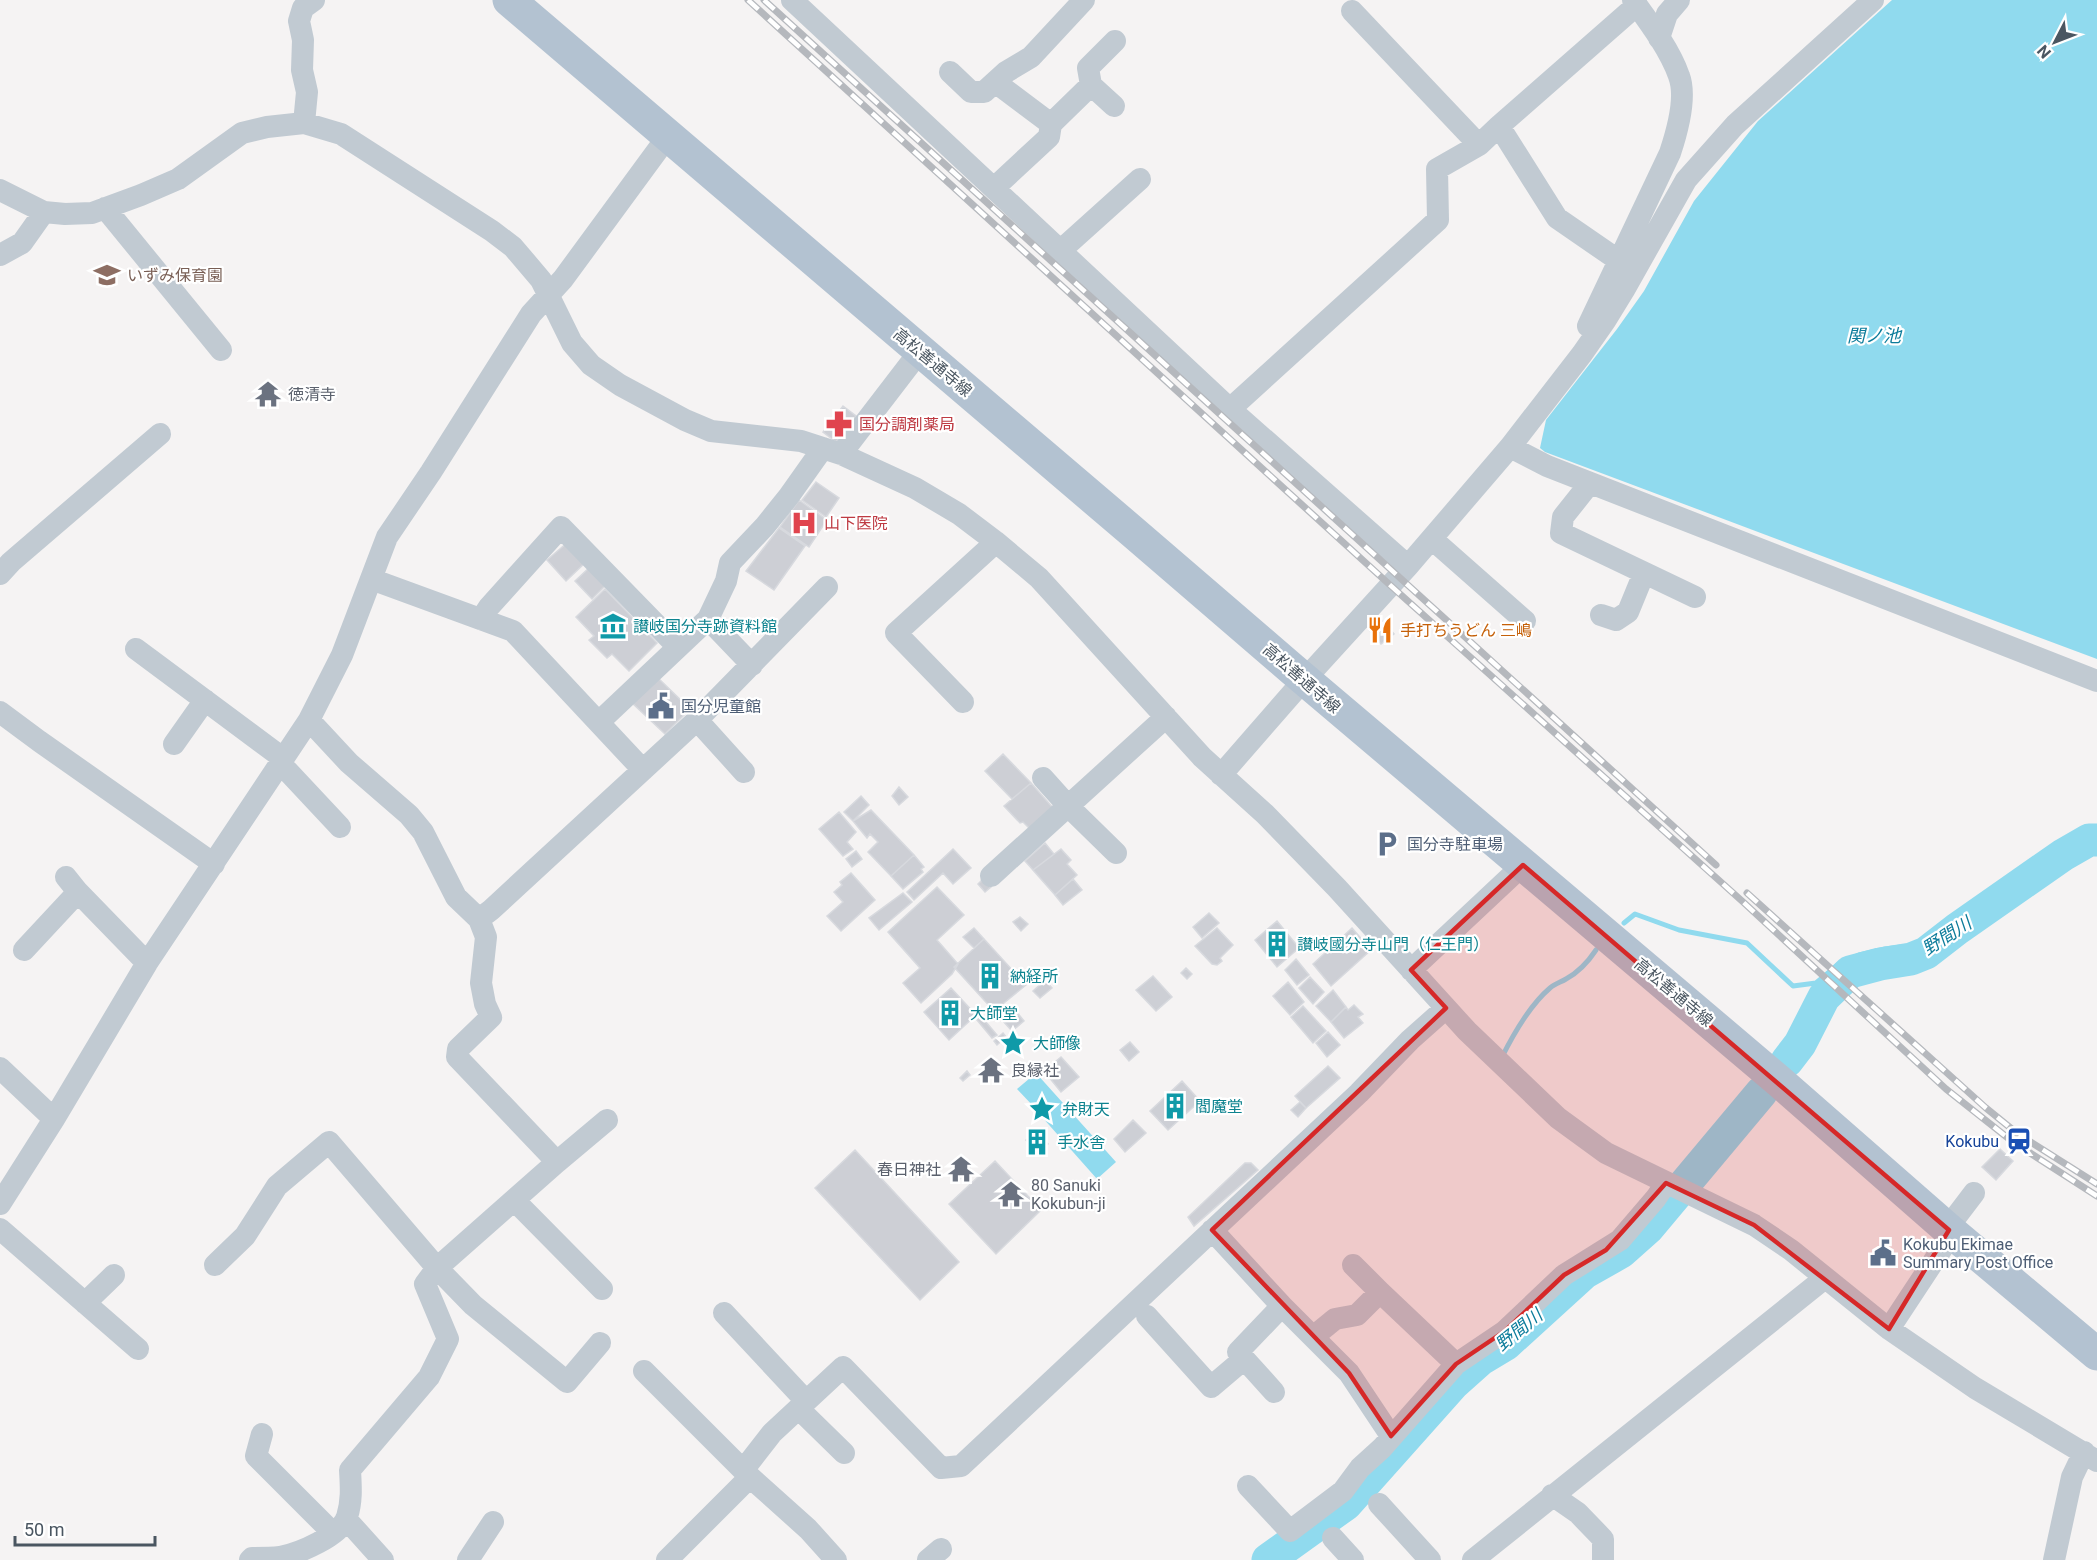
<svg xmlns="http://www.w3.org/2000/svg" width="2097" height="1560" viewBox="0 0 2097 1560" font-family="Roboto,'Noto Sans JP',sans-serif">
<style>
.water{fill:#90daee}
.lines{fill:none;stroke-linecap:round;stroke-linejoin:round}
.stream{stroke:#90daee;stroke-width:5}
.river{stroke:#90daee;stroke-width:33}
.building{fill:#cdcfd5;stroke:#d7d9de;stroke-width:1.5}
.minor{stroke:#c1cad2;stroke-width:22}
.primary{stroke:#b3c2d1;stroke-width:33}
.rail-casing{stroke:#b5b8bd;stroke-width:7}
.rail{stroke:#fff;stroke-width:4.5;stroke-dasharray:14;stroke-linecap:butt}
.marked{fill:#d62828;fill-opacity:0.2;stroke:#d62828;stroke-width:4.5;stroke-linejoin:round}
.labels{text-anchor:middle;stroke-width:4.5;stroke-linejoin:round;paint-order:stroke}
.education-label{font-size:16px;fill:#785e54;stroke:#fff;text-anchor:start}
.street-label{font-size:16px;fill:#4a5661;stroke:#fff}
.worship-label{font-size:16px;fill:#5b616d;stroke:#fff;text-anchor:start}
.health-label{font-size:16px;fill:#be3a42;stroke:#fff;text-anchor:start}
.culture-label{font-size:16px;fill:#0d838f;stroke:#fff;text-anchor:start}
.food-label{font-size:16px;fill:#c56008;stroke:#fff;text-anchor:start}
.service-label{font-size:16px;fill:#4e5e75;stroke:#fff;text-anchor:start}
.transit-label{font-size:16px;fill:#164399;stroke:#fff;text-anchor:end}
.water-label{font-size:18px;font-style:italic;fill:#0c7c9b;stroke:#fff}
</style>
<rect width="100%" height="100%" fill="#f5f3f3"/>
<!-- water -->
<path class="water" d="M1892 0H2097V659L1545 452 1540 448 1546 420 1617 329 1644 291 1694 201 1758 121Z
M1036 1073 1116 1162 1097 1179 1042 1117 1051 1109 1043 1100 1034 1107 1017 1089Z"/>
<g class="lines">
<!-- stream -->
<path class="stream" d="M1624 923 1635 914 1679 930 1747 943 1793 986 1816 983 1839 964 1859 955 1885 949 1940 942
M1502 1057C1514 1033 1530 1005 1550 988 1555 984 1561 982 1566 979 1579 972 1588 962 1596 950"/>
<!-- river -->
<path class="river" d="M1787 1061 1800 1044 1824 997 1850 972 1880 964 1911 959 1926 953 1957 929 2063 855 2089 840H2097
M1268 1560 1346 1504 1453 1384 1481 1359 1506 1344 1584 1273 1621 1252 1648 1228 1761 1093"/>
</g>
<!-- building -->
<path class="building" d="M843 406 856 416 836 442 823 432Z
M816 482 839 498 826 517 802 500Z
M799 500 827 520 809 547 780 527Z
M779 528 805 546 774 590 746 571Z
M568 542 586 562 566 581 547 560Z
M592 565 608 583 592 599 575 581Z
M605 589 657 643 629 671 612 654 607 658 589 640 594 636 576 617Z
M1378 616 1394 634 1381 644 1366 626Z
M656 676 690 709 665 734 631 702Z
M1003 754 1031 783 1012 799 985 771Z
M1031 783 1054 809 1030 829 1023 822 1020 823 1004 806Z
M899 787 908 797 899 805 892 796Z
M861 796 869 805 853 821 844 812Z
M871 810 914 855 891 876 868 852 878 842 870 834 867 838 853 821Z
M839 812 856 832 847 842 853 849 843 856 819 829Z
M1045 843 1054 854 1033 870 1025 861Z
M953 849 971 868 953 884 943 873 914 900 907 892Z
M1061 849 1071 860 1067 864 1077 875 1055 895 1033 870Z
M856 851 862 859 852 867 846 859Z
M914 855 924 867 921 869 923 872 903 889 891 876Z
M851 873 875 900 841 931 827 916 843 902 834 892 842 885 840 882Z
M983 879 991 887 985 892 978 884Z
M1073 879 1082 890 1063 905 1055 895Z
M937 887 964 915 937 940 958 964 952 974 921 1003 903 983 920 968 888 932Z
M903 893 912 902 879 930 869 918Z
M1209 913 1219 923 1202 938 1193 927Z
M1020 917 1028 924 1021 931 1013 922Z
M1277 921 1299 948 1277 967 1255 940Z
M974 928 984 939 974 948 963 937Z
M1217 928 1233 945 1220 958 1222 961 1217 965 1212 964 1195 946Z
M1352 928 1371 950 1331 986 1313 964Z
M984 939 1026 985 994 1011 954 967Z
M1296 959 1309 975 1297 985 1285 970Z
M1186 968 1192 974 1187 979 1181 973Z
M1153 976 1172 997 1156 1011 1136 990Z
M1310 977 1324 992 1313 1004 1299 988Z
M1045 980 1052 988 1040 998 1033 991Z
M1288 982 1304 1002 1290 1015 1273 996Z
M951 988 976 1015 949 1040 924 1012Z
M1333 990 1346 1007 1331 1022 1316 1006Z
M1354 1005 1363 1014 1358 1017 1363 1023 1344 1038 1331 1022 1346 1007 1348 1010Z
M1303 1006 1326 1031 1313 1043 1291 1017Z
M1016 1011 1024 1021 1012 1031 1003 1021Z
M981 1016 997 1035 992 1038 977 1020Z
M1328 1032 1340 1045 1327 1057 1316 1043Z
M1003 1033 1006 1037 997 1045 994 1041Z
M1130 1042 1139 1052 1129 1061 1120 1050Z
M1061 1057 1079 1077 1061 1092 1044 1071Z
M1328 1066 1340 1078 1306 1108 1295 1096Z
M967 1071 970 1075 963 1081 960 1078Z
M1182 1081 1200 1101 1168 1130 1150 1111Z
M1043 1101 1050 1109 1041 1116 1035 1108Z
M1300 1102 1306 1108 1298 1117 1291 1110Z
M1133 1120 1146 1133 1125 1152 1114 1139Z
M1037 1130 1048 1144 1037 1153 1026 1140Z
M2000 1149 2013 1161 1996 1180 1982 1167Z
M855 1150 959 1262 920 1300 815 1188Z
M962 1161 970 1168 960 1179 952 1170Z
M995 1161 1041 1210 996 1254 949 1204Z
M1245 1163H1251L1258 1170 1194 1226 1188 1217Z"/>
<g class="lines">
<!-- minor -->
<path class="minor" d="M792 0 1230 409 1408 566
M1352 11 1479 145
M1659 38 1667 14 1679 0
M950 72 971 92H984L995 82
M1114 106 1091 85 1088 68 1115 41
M304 123 307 92 302 70 303 40 299 21 303 8 314 0
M1051 124 1091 85
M994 188 1049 137 1051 124 995 82 1006 72 1031 57 1084 0
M0 190 44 212 65 214 92 213 141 195 178 179 242 133 267 127 304 123 341 134 492 231 513 247 541 280 572 343 591 365 620 385 685 420 711 431 801 441 841 454 915 488 959 514 996 542 1039 578 1202 757 1265 814 1337 888 1467 1031 1558 1118 1606 1153 1754 1225 1791 1250 1889 1329 1975 1388 2097 1461
M105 208 221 350
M1060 251 1140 179
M0 255 22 243 44 212
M1618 260 1557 218 1499 126 1637 5
M1588 326 1670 153C1677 132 1687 97 1679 76 1670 50 1649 22 1633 0
M1230 409 1438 220 1437 169 1479 145 1499 126
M1510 447 1547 466 2097 681
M841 454 920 351
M1590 483 1563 517 1561 533 1695 597
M1432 539 1525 621
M0 574 11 562 160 434
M371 579 513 631 643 770
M1601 615 1616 620 1628 612 1644 573
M481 619 489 607 561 527 678 647
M708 619 752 665
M136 649 284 759
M963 702 896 633 996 542
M0 712 39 741 214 864
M697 720 744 772
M600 721 708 619 726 581 730 563 765 526 789 496 823 448
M174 744 205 700
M281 764 340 827
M1221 775 1296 689 1408 566 1510 447 1582 354 1605 321 1624 290 1686 180 1735 125 1873 0
M1043 778 1069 807 1116 853
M991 876 1166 717
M66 877 78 892 147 963
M479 919 491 910 697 720 827 587
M24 950 78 892
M1411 970 1523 865
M0 1068 54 1119
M557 1162 607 1120
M514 1200 602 1289
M0 1204 54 1119 147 963 309 720 342 655 387 537 431 472 531 314 563 279 668 136
M0 1229 138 1349
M1212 1230 1282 1306
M215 1265 245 1236 277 1186 329 1142 437 1268 473 1305 567 1382 600 1343
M1353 1265 1380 1292
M85 1303 114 1275
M724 1313 806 1401
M1147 1316 1211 1387 1244 1359
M1889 1329 1943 1247 1955 1218 1974 1193
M1313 1337 1335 1319 1357 1315 1380 1292 1456 1364
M644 1371 750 1477 808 1529 836 1560
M1274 1392 1238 1352 1282 1306 1349 1373 1391 1436
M799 1409 844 1453
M262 1434 256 1456 333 1533
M744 1469 772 1433 843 1367 941 1468 961 1466 1359 1093 1410 1040 1446 1008
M1248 1486 1290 1531 1343 1491 1360 1468 1382 1448 1456 1364 1505 1331 1564 1275 1620 1240 1656 1198 1666 1183
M1552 1495 1578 1513 1603 1539V1560
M1379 1504 1430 1560
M346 1519 383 1560
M1333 1538 1353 1560
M250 1560 252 1558C261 1558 271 1558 280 1557 300 1553 340 1536 347 1517 352 1501 351 1487 350 1470L429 1377 448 1339 425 1284 437 1268 557 1162 457 1057 458 1049 491 1017 485 1004 481 983 486 937 479 919 456 897 423 832 409 815 349 763 309 720
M468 1560 493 1522
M667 1560 750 1477
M928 1560 941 1549
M1473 1560 1825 1278
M2054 1560 2072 1477 2084 1452"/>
<!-- primary -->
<path class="primary" d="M509 0 1134 533 1292 669 1780 1082 1949 1230 2097 1354"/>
<!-- rail casing -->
<g class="rail-casing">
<path id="rail" d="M748 0 1390 585 1742 901 1946 1089 2013 1142 2097 1196
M764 0 1716 865
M1747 893 1986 1108 2018 1134 2097 1184"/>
</g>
<!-- rail -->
<use href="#rail" class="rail"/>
</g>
<!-- marked area -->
<path class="marked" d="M1523 865 1949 1230 1889 1329 1754 1225 1666 1183 1606 1250 1564 1275 1505 1331 1456 1364 1391 1436 1349 1373 1212 1230 1446 1008 1411 970Z"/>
<!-- icons -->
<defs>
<g id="school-bare" transform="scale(2.07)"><path d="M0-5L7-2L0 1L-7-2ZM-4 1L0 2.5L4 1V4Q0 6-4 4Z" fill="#8d6e63" stroke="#fff" stroke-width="2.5" paint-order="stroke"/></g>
<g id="temple-bare" transform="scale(2.07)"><path d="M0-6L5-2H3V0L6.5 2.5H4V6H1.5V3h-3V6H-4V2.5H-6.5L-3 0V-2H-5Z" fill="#6b7280" stroke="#fff" stroke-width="2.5" paint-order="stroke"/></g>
<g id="pharmacy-bare" transform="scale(2.07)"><path d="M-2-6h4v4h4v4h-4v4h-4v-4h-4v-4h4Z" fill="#e0444e" stroke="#fff" stroke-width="2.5" paint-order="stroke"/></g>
<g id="hospital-bare" transform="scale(2.07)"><path d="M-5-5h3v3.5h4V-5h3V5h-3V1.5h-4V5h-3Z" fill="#e0444e" stroke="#fff" stroke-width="2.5" paint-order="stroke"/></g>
<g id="museum-bare" transform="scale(2.07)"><path d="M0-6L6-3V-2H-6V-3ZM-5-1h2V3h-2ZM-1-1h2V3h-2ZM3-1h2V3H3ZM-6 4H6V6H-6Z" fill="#0f9aa8" stroke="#fff" stroke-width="2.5" paint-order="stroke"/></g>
<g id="restaurant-bare" transform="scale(2.07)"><path d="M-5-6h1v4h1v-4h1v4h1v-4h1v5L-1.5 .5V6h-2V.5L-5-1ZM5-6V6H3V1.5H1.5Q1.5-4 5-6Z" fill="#e8710a" stroke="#fff" stroke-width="2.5" paint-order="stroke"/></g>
<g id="civic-bare" transform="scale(2.07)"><path d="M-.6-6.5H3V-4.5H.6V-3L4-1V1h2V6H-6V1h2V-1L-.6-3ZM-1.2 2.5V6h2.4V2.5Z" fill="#5c6f8a" stroke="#fff" stroke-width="2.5" paint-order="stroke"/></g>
<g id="parking-bare" transform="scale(2.07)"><path d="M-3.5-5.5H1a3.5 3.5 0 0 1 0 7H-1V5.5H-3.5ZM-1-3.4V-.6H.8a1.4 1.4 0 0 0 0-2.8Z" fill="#5c6f8a" stroke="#fff" stroke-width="2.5" paint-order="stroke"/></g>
<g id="building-bare" transform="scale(2.07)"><path d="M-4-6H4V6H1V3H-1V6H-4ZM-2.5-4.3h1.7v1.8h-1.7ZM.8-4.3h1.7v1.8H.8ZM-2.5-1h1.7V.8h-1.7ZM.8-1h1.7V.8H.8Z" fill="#0f9aa8" stroke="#fff" stroke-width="2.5" paint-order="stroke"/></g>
<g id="sight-bare" transform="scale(2.07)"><path d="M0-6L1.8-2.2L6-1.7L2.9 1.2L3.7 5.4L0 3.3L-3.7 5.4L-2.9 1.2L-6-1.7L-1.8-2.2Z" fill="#0f9aa8" stroke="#fff" stroke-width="2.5" paint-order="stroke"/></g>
<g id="station-bare" transform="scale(2.07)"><path d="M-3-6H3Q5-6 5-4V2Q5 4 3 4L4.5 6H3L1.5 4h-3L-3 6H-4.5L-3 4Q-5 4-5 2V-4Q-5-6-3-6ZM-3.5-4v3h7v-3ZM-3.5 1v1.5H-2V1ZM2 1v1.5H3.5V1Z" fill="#1a4fb4" stroke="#fff" stroke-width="2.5" paint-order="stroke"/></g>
</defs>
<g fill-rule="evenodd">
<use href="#school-bare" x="107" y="275"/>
<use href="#temple-bare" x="268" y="394"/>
<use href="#pharmacy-bare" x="839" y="424"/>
<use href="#hospital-bare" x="804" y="523"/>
<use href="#museum-bare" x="613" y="626"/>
<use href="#restaurant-bare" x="1380" y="630"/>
<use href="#civic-bare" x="661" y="706"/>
<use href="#parking-bare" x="1387" y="844"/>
<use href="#building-bare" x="1277" y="944"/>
<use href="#building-bare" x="990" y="976"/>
<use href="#building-bare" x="950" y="1013"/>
<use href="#sight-bare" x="1013" y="1043"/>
<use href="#temple-bare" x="991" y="1070"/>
<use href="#building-bare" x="1175" y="1106"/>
<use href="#sight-bare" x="1042" y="1109"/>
<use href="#station-bare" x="2019" y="1141"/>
<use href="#building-bare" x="1037" y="1142"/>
<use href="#temple-bare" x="961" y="1169"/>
<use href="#temple-bare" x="1011" y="1194"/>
<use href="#civic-bare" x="1883" y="1253"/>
</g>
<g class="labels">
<!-- education labels -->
<g class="education-label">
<text x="127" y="281">いずみ保育園</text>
</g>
<!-- street labels -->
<g class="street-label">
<text transform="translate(933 362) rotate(40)" y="6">高松善通寺線</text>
<text transform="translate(1302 678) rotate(41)" y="6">高松善通寺線</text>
<text transform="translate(1674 992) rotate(40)" y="6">高松善通寺線</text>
</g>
<!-- worship labels -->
<g class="worship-label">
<text x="288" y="400">徳清寺</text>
<text x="1011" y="1076">良縁社</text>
<text x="941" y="1175" text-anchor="end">春日神社</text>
<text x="1031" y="1191">80 Sanuki<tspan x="1031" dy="18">Kokubun-ji</tspan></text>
</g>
<!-- health labels -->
<g class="health-label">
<text x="859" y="430">国分調剤薬局</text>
<text x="824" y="529">山下医院</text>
</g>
<!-- culture labels -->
<g class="culture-label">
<text x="633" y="632">讃岐国分寺跡資料館</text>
<text x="1297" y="950">讃岐國分寺山門（仁王門）</text>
<text x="1010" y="982">納経所</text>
<text x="970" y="1019">大師堂</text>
<text x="1033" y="1049">大師像</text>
<text x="1195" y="1112">閻魔堂</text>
<text x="1062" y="1115">弁財天</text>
<text x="1057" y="1148">手水舎</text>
</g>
<!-- food labels -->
<g class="food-label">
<text x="1400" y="636">手打ちうどん 三嶋</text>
</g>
<!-- service labels -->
<g class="service-label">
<text x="681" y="712">国分児童館</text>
<text x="1407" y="850">国分寺駐車場</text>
<text x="1903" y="1250">Kokubu Ekimae<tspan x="1903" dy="18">Summary Post Office</tspan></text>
</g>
<!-- transit labels -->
<g class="transit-label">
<text x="1999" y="1147">Kokubu</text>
</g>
<!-- water labels -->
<g class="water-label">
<text x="1874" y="342">関ノ池</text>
<text transform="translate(1947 936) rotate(-33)" y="6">野間川</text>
<text transform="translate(1519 1330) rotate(-39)" y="6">野間川</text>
</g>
</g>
<!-- north arrow -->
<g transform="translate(2055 42) rotate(228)" stroke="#ffffff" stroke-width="4.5" paint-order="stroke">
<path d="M0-4.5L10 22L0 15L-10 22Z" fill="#4a5661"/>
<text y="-9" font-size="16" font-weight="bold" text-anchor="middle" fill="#4a5661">N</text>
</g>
<!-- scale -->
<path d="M15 1536v9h140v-9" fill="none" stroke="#4a5661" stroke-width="3"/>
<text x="24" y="1536" font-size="18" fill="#4a5661" stroke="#ffffff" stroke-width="4.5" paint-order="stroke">50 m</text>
</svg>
